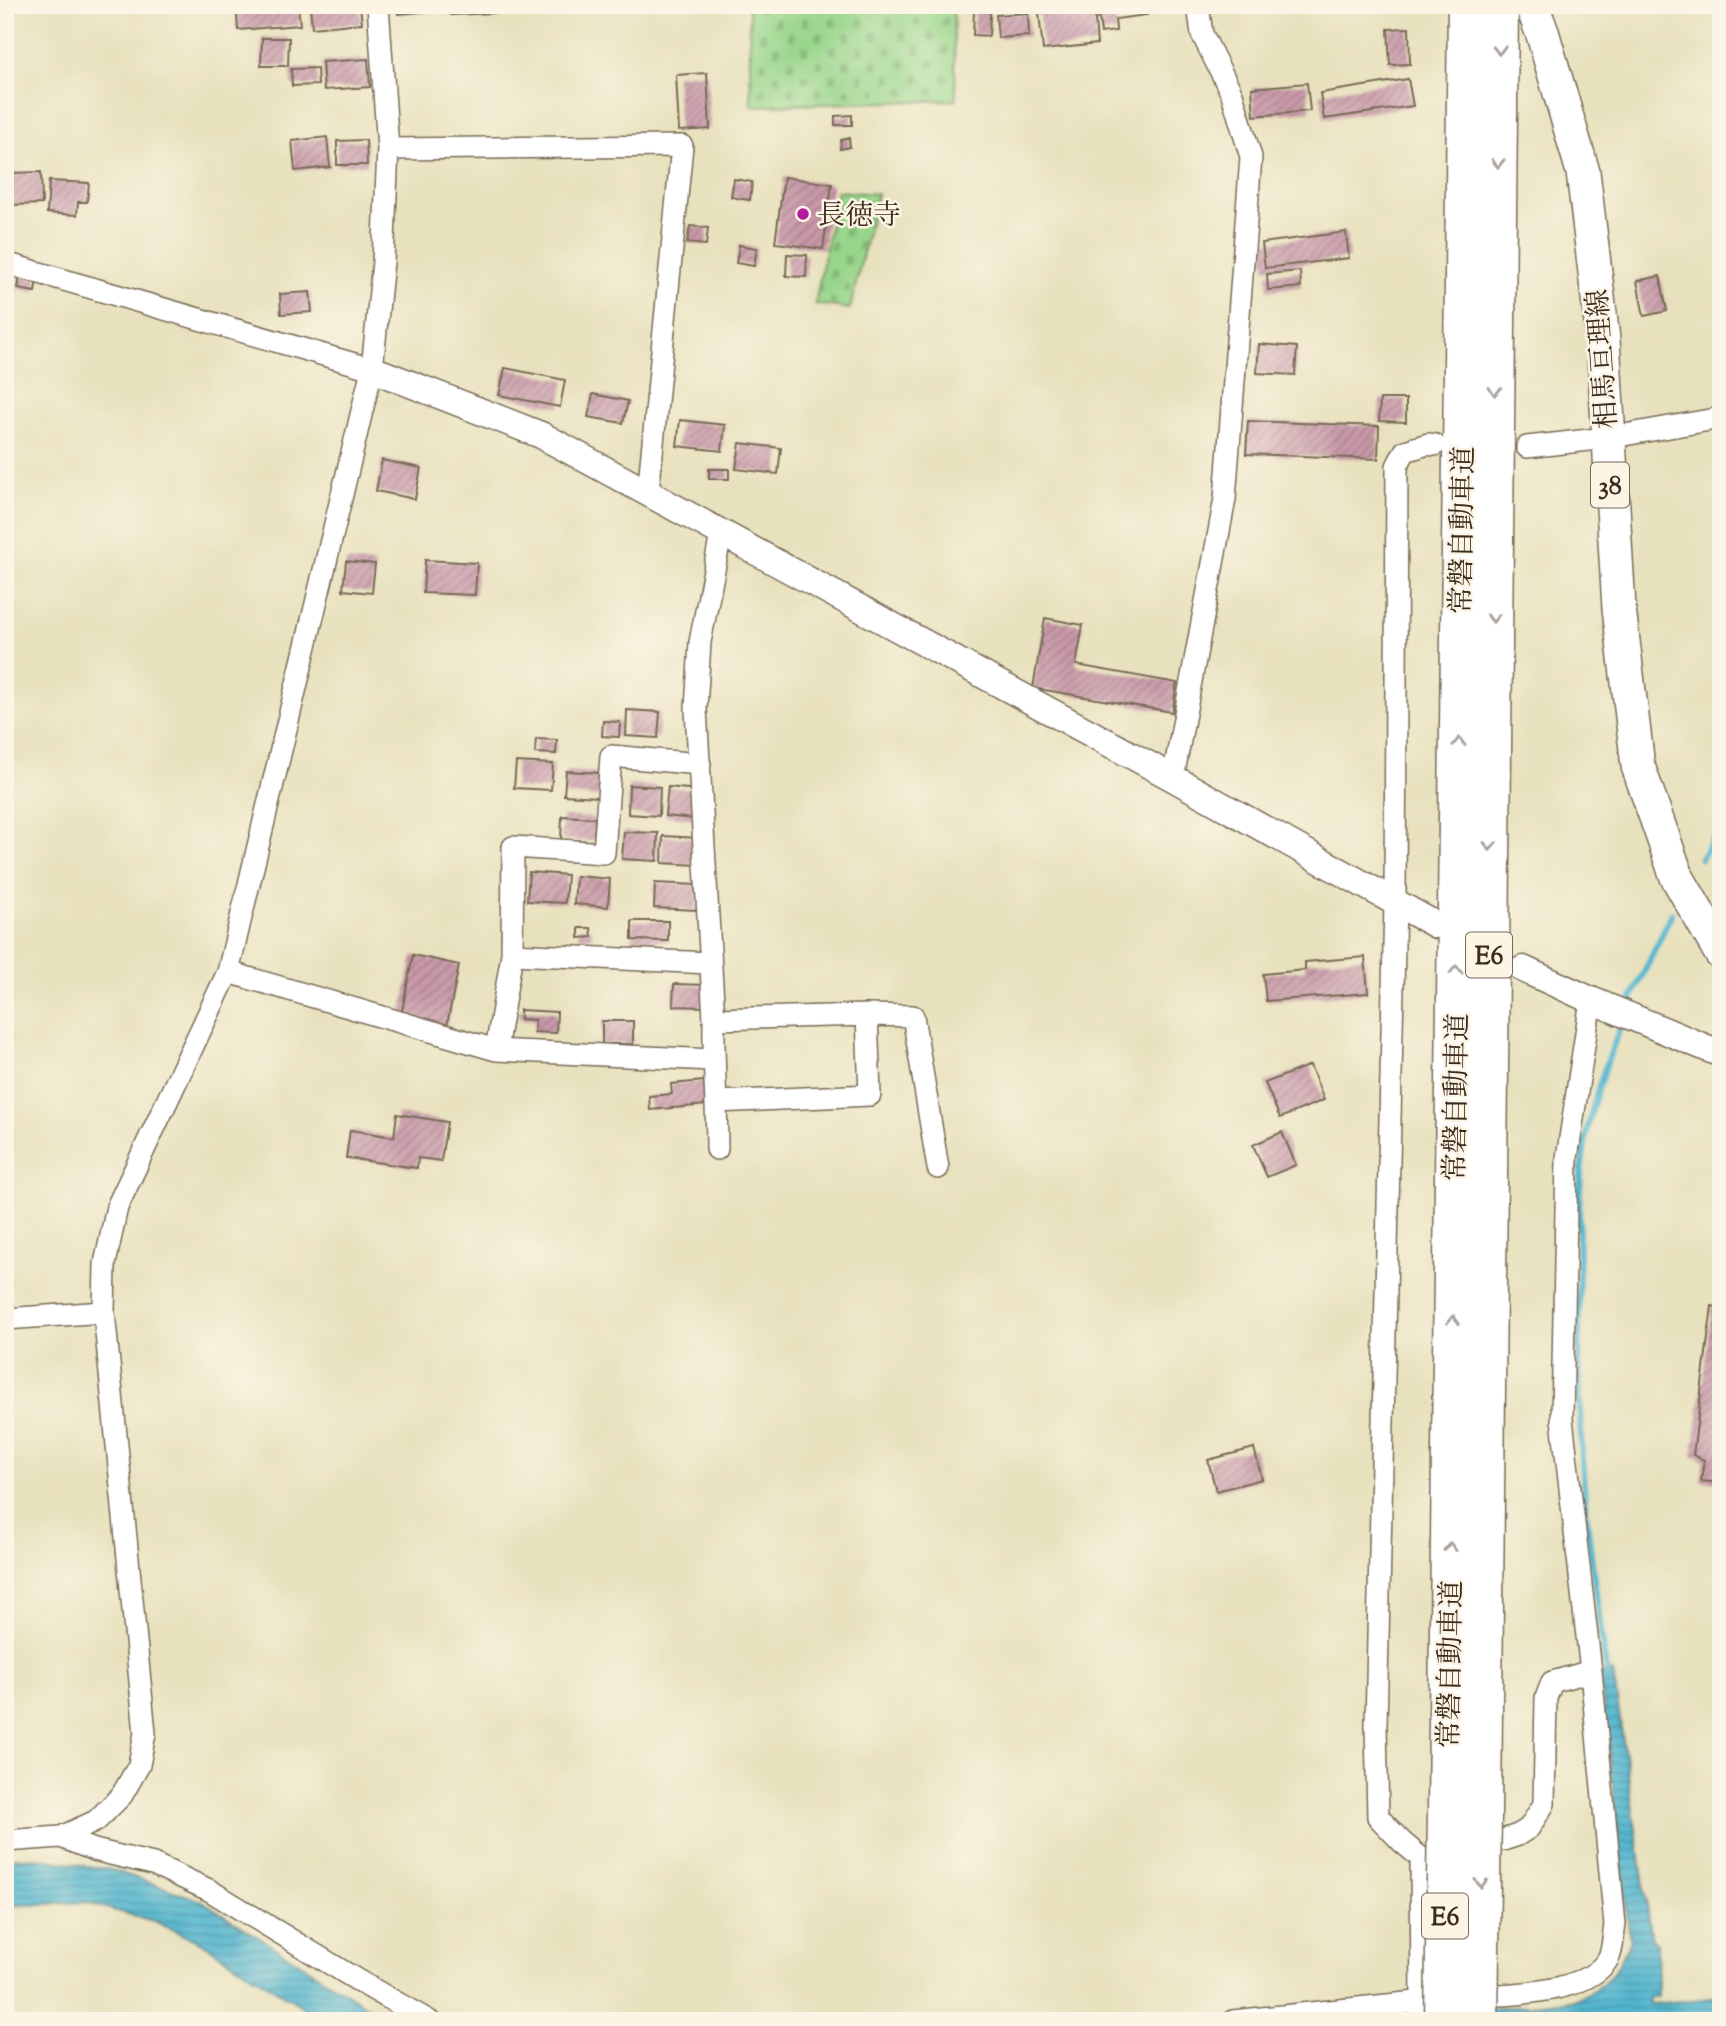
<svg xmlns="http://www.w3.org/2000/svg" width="1726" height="2026" viewBox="0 0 1726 2026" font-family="'Sorts Mill Goudy','Noto Serif JP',serif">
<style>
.cemetery{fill:url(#cemetery-stones);stroke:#6a8054;stroke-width:2}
.water{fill:url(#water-rules);stroke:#467076;stroke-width:2}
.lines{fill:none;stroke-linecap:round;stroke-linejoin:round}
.stream{stroke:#51b6cf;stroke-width:6}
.building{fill:url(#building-hatch)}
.minor-casing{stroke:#786a56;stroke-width:24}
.tertiary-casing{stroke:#786a56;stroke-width:29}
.primary-casing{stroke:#786a56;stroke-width:36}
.motorway-casing{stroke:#786a56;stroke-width:41}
.minor{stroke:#fff;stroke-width:21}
.tertiary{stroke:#fff;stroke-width:26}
.primary{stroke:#fff;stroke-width:33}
.motorway{stroke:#fff;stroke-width:38}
.motorway-bridge-casing{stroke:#786a56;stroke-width:41;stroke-linecap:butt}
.motorway-bridge{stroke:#fff;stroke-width:38}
.oneway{stroke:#a79f9a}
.poi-dot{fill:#b5179e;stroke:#fcf5e5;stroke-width:2.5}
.labels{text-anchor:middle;stroke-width:5;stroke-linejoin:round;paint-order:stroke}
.shield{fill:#fcf5e5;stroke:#75675a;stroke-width:2}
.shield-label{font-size:26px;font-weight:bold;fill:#3b2a1e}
.poi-label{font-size:28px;fill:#3b2a1e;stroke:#fcf5e5;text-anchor:start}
.street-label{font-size:28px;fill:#3b2a1e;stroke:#fcf5e5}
</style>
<defs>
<pattern id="cemetery-stones" width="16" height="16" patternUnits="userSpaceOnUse" patternTransform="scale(1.75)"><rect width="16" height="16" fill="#98d68b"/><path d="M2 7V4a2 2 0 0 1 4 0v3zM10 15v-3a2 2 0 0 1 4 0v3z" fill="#84b878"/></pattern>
<pattern id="water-rules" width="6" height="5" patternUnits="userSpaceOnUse" patternTransform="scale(1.75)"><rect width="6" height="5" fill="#51b6cf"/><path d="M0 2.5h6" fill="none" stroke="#4494a7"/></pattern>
<pattern id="building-hatch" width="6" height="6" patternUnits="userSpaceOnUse" patternTransform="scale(1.75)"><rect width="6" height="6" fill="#c899a9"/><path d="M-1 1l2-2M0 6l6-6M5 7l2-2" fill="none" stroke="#a47d89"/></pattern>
</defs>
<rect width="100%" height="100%" fill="#fcf5e5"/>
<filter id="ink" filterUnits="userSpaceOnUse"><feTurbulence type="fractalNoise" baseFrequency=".0143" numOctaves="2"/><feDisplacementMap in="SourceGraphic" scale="14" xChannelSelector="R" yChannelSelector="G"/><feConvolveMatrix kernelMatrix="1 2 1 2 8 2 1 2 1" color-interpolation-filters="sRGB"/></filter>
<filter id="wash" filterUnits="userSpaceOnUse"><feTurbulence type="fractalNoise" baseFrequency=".00686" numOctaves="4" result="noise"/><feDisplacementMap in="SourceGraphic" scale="28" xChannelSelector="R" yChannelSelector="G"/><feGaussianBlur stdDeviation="1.57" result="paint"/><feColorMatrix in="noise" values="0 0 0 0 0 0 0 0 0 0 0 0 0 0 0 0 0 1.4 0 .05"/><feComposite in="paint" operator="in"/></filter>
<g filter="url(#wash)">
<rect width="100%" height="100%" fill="#e8e1bd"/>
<!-- cemetery -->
<path class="cemetery" d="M749 5H953L956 100 751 106Z
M837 191 877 194 850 309 815 304Z"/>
<!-- water -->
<path class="water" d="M1613 1672 1652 1941 1657 1942 1658 1997H1649V2004L1705 1999 1721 1994V2020L1371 2021 1571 2001C1607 1986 1615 1976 1630 1940L1600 1673Z
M5 1857 47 1859 116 1871 202 1901 390 2021H325L202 1943 154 1921 84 1902 5 1906Z"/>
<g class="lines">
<!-- stream -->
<path class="stream" d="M1701 859 1721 825
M1629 1004 1672 913
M1607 1678C1600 1618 1590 1558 1585 1498 1579 1434 1579 1370 1579 1306 1579 1243 1575 1171 1592 1110 1599 1082 1609 1056 1620 1029"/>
</g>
<g id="blocks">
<!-- building -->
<path class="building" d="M236 5H298L300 25 238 30Z
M310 5H360L362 23 312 28Z
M397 5H442V10L398 14Z
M451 5H495V13L451 15Z
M503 5H542L543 10 504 13Z
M1090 5H1146L1147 15 1115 19 1116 31 1101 33 1099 18 1095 19 1097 44 1043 50 1039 13 1090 8Z
M974 11 990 12 989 36 973 35Z
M1028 13 1029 36 998 38 996 15Z
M1409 28 1410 64 1390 65 1388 29Z
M262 38H289L288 66H261Z
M368 59 370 87 324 90 322 62Z
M317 68 318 85 292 86 291 69Z
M707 73 710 129 679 131 676 75Z
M1408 79 1413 106 1324 119 1320 93Z
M1307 83 1310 111 1254 116 1252 88Z
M852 115V125H835V116Z
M327 137 330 167 295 171 292 141Z
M849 138 850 147 840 149 841 140Z
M366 140 367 165H337V141Z
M41 172 42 204 12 205V173Z
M784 177 832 184 823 249 775 243Z
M734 179 752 182 750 200 731 197Z
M49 181 89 183 87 202H78L77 215 47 213Z
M690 226 708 228 706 245 687 243Z
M1346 232 1349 258 1265 268 1262 243Z
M739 245 757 248 754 266 736 263Z
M787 254 807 255 806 277 786 276Z
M1300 271 1301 287 1268 290 1267 274Z
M20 276 37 279 35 292 18 289Z
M1660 276 1667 311 1644 316 1637 281Z
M310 292 312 312 281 314 280 294Z
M1259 344 1297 347 1295 375 1257 373Z
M505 368 565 380 560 407 499 395Z
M593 394 628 401 623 423 588 417Z
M1380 399H1406V422L1379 421Z
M680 420 725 425 722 451 677 446Z
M1248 421 1379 426 1378 459 1246 454Z
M740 443 781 448 778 474 736 469Z
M382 460 421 468 415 499 376 491Z
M709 469H729V479H709Z
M425 560 477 563 475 595 423 593Z
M346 561 375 564 372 593 343 590Z
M1045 618 1083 625 1076 665 1177 683 1172 712 1033 688Z
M627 710 660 712 658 738 626 736Z
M603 721 620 722 619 737 602 736Z
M536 739 557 740 556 754 535 753Z
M516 762 553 764 551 790 514 788Z
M566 771 601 773 599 797 564 795Z
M629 785 660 787 659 816 628 814Z
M668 787 697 790 695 819 665 816Z
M562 816 595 818 594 841 561 840Z
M624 832 658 833 657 861 622 859Z
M663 836 699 838 698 865 662 863Z
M529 872 567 875 565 903 527 901Z
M576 876 610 879 608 907 574 904Z
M655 883 698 885 697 910 654 908Z
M632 921H668V941L632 940Z
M579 928H591L592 937 579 938Z
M413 955 459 965 447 1025 401 1016Z
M1365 957 1368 993 1266 1001 1263 974 1305 970V962Z
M674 984 707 985 706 1007 673 1006Z
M520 1010 557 1012 556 1033 534 1032 535 1020 520 1019Z
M602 1021H633V1044H602Z
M1310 1065 1324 1100 1280 1118 1265 1083Z
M704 1081 706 1105 650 1110 649 1096 672 1094 671 1084Z
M397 1114 447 1122 441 1161 418 1158 417 1168 346 1158 350 1130 394 1137Z
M1282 1132 1296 1165 1267 1177 1253 1145Z
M1712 1306 1721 1308V1483L1701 1481 1704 1460 1693 1455Z
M1254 1448 1262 1479 1216 1491 1208 1460Z"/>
</g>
</g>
<g filter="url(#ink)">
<use href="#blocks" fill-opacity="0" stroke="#786a56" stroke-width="2"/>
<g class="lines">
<!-- minor casing -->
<g class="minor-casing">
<path id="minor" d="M388 149 682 146 648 494
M5 263 372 369
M1527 447 1607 438 1721 418
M1173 778 1225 499 1251 157 1232 94 1202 34 1198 5
M512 954 513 847 604 853 611 756 700 764
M228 972 496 1050 713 1060
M867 1015 913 1016 938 1168
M714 1019 867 1015 870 1095 717 1102
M496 1050 512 954 710 963
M717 1149C717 1105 713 1062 714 1019L696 709 700 642 721 534
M5 1319 104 1312
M61 1837 94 1850 153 1864 209 1890 362 1983 429 2021
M5 1841 61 1837 96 1821 122 1795 139 1765 145 1733 104 1312 105 1264 117 1207 228 972 372 369 383 262 388 149 378 5
M1473 1843 1503 1840 1518 1835 1529 1828 1544 1804 1546 1698 1552 1682 1591 1671
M1471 1997C1507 1994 1590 1995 1609 1957 1613 1949 1613 1935 1615 1925L1591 1671 1562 1419 1567 1158 1591 1000
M1422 2002 1421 1858 1402 1842 1378 1817 1376 1725 1395 902 1397 466 1405 451 1428 444 1435 445
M1233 2021 1435 2000"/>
</g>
<!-- tertiary casing -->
<g class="tertiary-casing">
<path id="tertiary" d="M372 369 541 435 1173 778 1436 925
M1523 969 1591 1000 1721 1054"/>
</g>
<!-- primary casing -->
<g class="primary-casing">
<path id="primary" d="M1532 5 1543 35 1583 172 1603 339 1619 608 1638 766 1677 877 1721 953"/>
</g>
<!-- motorway casing -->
<g class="motorway-casing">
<path id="motorway" d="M1447 1811 1467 5
M1482 1815 1499 5"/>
</g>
<!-- minor -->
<use href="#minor" class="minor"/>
<!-- tertiary -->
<use href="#tertiary" class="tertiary"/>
<!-- primary -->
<use href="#primary" class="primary"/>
<!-- motorway -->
<use href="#motorway" class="motorway"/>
<!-- motorway-bridge casing -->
<g class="motorway-bridge-casing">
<path id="motorway-bridge" d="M1444 2021 1447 1811
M1479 2021 1482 1815"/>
</g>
<!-- motorway-bridge -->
<use href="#motorway-bridge" class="motorway-bridge"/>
</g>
<!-- one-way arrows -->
<defs><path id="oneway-chevron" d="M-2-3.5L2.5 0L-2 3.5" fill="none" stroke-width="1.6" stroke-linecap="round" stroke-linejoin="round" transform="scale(1.75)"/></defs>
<g class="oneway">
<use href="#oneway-chevron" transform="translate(1499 50) rotate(91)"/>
<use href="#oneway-chevron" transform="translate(1498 163) rotate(91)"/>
<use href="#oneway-chevron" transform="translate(1495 391) rotate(91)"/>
<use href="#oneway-chevron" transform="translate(1493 618) rotate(91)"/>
<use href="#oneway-chevron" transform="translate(1459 742) rotate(-89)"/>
<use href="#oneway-chevron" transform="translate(1490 846) rotate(91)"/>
<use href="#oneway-chevron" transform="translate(1456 970) rotate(-89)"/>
<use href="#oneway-chevron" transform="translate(1453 1320) rotate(-89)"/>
<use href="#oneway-chevron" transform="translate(1450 1547) rotate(-89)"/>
<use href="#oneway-chevron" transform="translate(1481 1883) rotate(91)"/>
</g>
</g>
<!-- markers -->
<circle class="poi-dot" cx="803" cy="214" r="7"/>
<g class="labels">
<!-- shield labels -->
<g class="shield">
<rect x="1591" y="462.5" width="38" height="45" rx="5"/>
<rect x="1466" y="932.5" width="46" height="45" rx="5"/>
<rect x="1422" y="1893.5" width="46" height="45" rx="5"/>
</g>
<g class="shield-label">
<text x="1610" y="494">38</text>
<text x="1489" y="964">E6</text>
<text x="1445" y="1925">E6</text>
</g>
<!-- poi labels -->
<g class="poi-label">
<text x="817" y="224">長徳寺</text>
</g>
<!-- street labels -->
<g class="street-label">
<text transform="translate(1601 359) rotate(-94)" y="10">相馬亘理線</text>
<text transform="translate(1461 530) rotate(-89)" y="10">常磐自動車道</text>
<text transform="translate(1455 1097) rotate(-89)" y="10">常磐自動車道</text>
<text transform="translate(1449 1664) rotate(-89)" y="10">常磐自動車道</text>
</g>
</g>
<!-- margin -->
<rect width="1726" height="2026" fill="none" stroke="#fcf5e5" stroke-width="28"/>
</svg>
